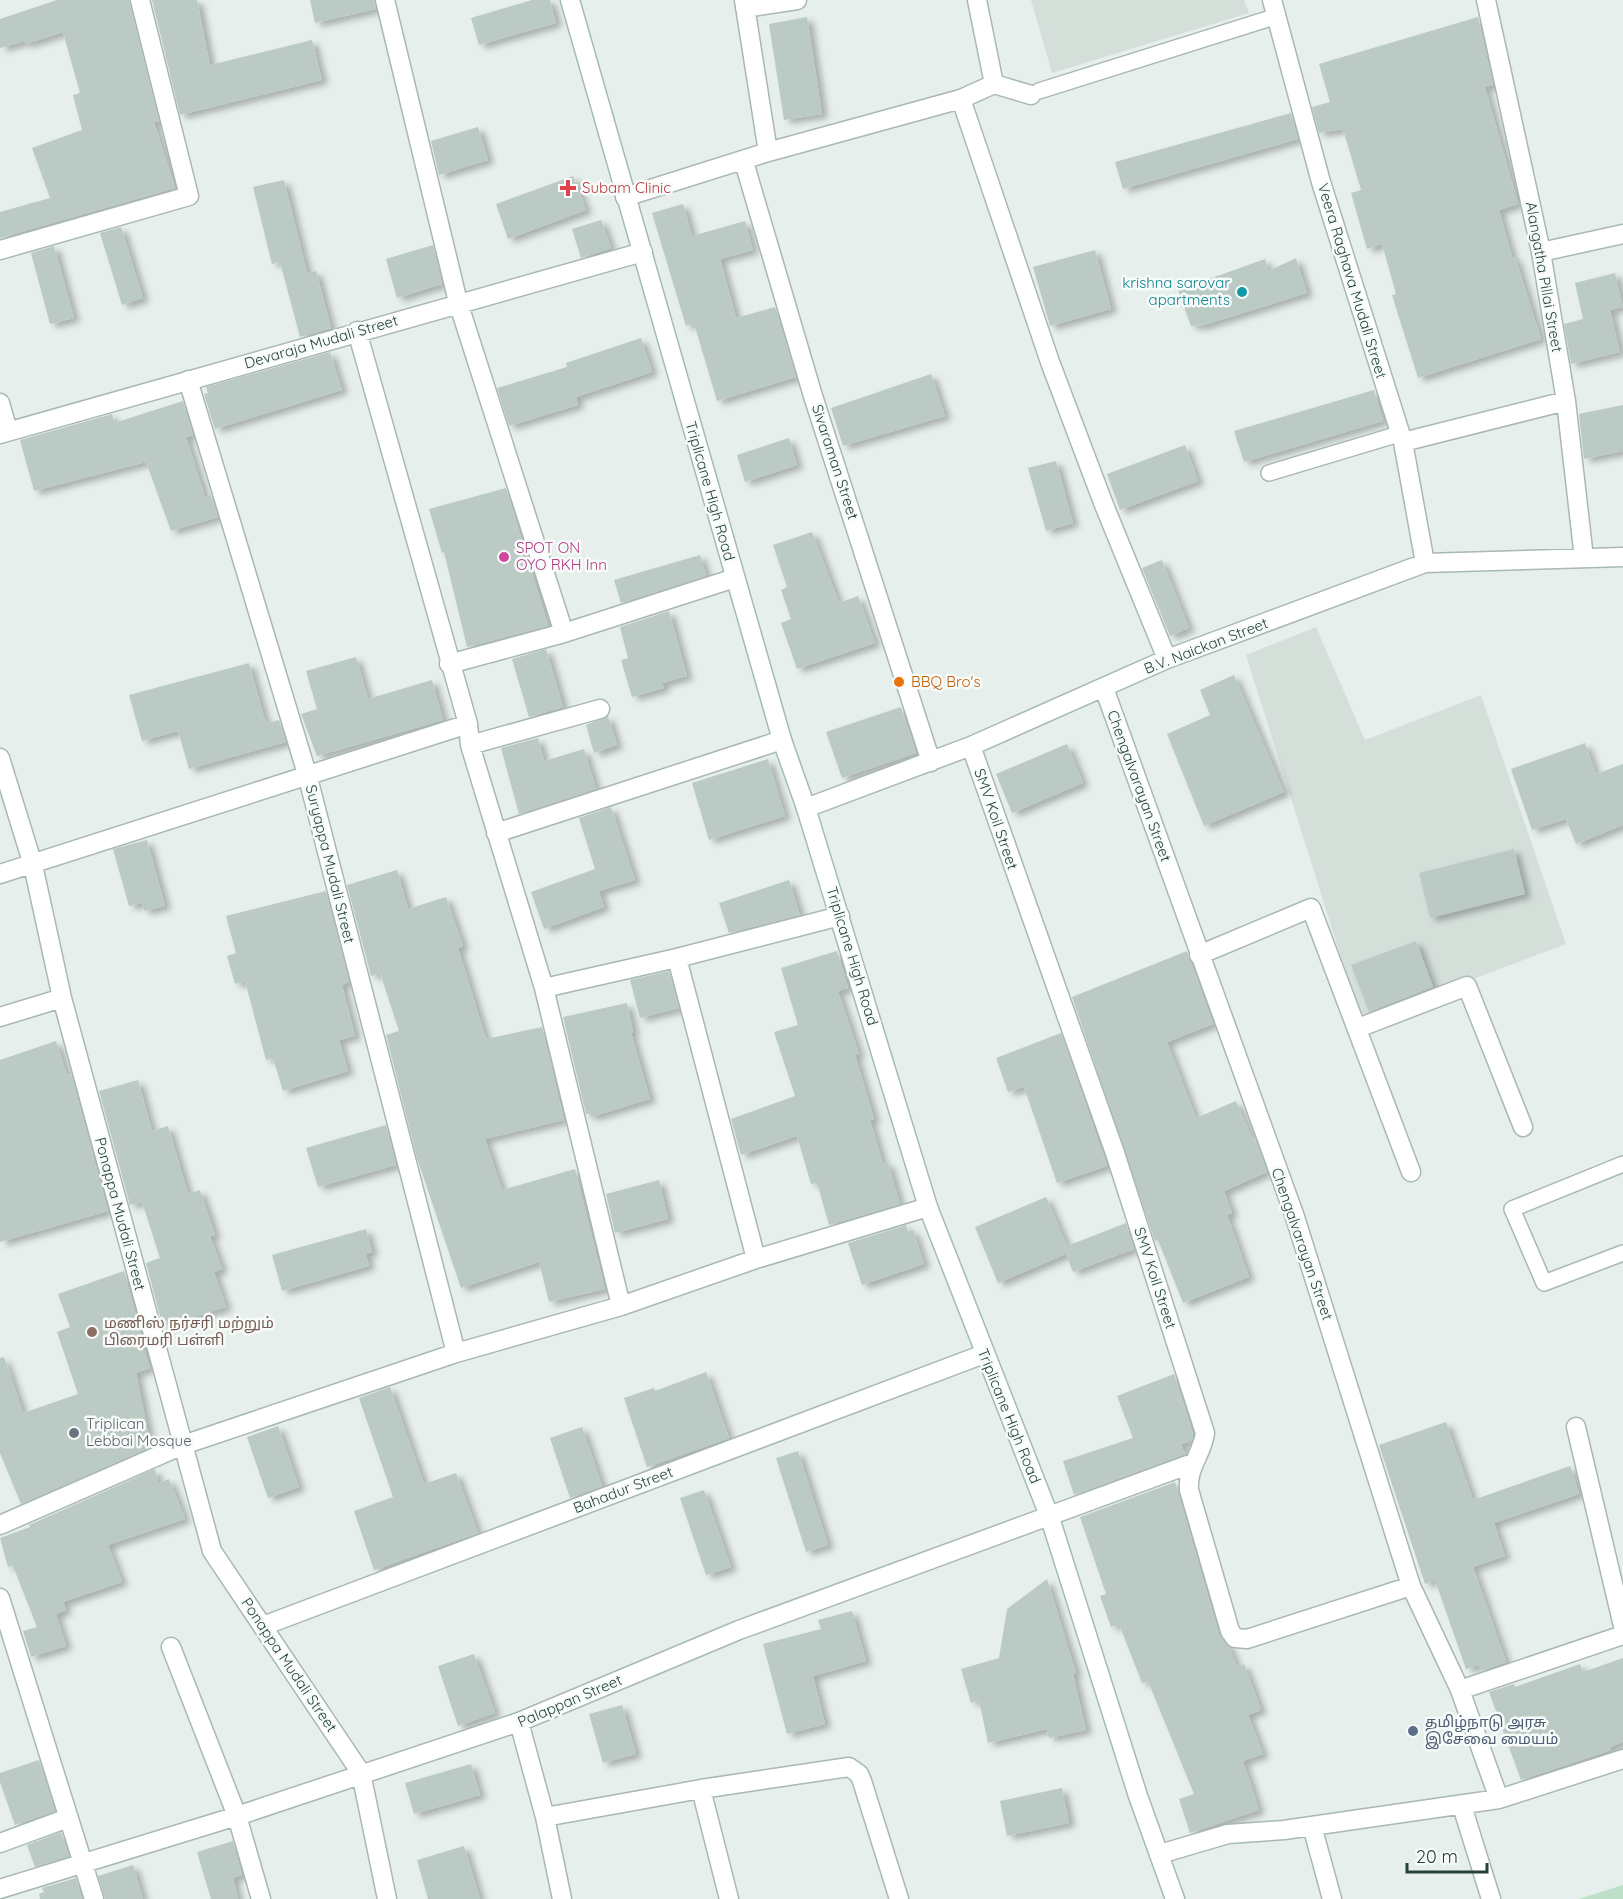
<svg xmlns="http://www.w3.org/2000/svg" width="1623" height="1899" viewBox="0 0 1623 1899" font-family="Quicksand,'Noto Sans Tamil',sans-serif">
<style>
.built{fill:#d4dfda}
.green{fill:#bfe0c8}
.building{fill:#bbcac4;filter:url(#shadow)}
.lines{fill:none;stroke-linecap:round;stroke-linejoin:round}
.lane-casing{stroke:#a8b8b2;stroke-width:18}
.street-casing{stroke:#a8b8b2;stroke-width:21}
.secondary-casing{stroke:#a4bbb3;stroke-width:21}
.lane{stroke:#fff;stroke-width:15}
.street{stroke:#fff;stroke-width:18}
.secondary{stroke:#fff;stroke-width:18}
.health-dot{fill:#e0444e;stroke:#f7fbf9;stroke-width:2}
.culture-dot{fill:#0f9aa8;stroke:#f7fbf9;stroke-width:2}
.hotel-dot{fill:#d1479c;stroke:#f7fbf9;stroke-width:2}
.food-dot{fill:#e8710a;stroke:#f7fbf9;stroke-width:2}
.education-dot{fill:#8d6e63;stroke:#f7fbf9;stroke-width:2}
.worship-dot{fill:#6b7280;stroke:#f7fbf9;stroke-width:2}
.service-dot{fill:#5c6f8a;stroke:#f7fbf9;stroke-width:2}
.labels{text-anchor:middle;stroke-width:5;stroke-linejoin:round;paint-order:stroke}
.health-label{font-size:15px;fill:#be3a42;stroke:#f7fbf9;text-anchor:start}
.street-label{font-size:15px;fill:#24423a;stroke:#f7fbf9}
.culture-label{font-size:15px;fill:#0d838f;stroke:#f7fbf9;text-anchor:end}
.hotel-label{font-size:15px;fill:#b23c85;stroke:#f7fbf9;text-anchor:start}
.food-label{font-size:15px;fill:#c56008;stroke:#f7fbf9;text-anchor:start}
.education-label{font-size:15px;fill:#785e54;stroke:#f7fbf9;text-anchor:start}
.worship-label{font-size:15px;fill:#5b616d;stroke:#f7fbf9;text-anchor:start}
.service-label{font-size:15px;fill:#4e5e75;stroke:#f7fbf9;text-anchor:start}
</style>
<defs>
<filter id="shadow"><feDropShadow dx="6" dy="4" stdDeviation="3" flood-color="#0004"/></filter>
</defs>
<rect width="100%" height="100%" fill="#e6efeb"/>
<!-- built -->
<path class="built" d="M1031 0H1244L1249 13 1052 73Z
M1316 627 1365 740 1481 695 1566 944 1361 1021 1246 655Z"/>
<!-- green -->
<path class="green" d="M1623 1885V1899H1579Z"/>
<!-- building -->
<path class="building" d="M57 0H129L159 121 154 122 175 188 0 238V212L50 198 32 148 82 130 73 95 80 93 63 32 26 44 25 41 0 48V19Z
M152 0H197L210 65 312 40 322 80 180 115Z
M310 0H374L376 9 315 23Z
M532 0H550L556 23 479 45 471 18Z
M807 17 822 114 784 120 769 24Z
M1478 17 1493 85 1485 87 1518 204 1499 210 1512 257H1515L1541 339 1418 378 1392 295 1396 294 1382 244 1367 249 1351 193 1361 190 1343 129 1319 133 1312 107 1330 102 1319 64Z
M1291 113 1298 139 1123 189 1115 162Z
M478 127 488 160 439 175 431 141Z
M573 176 586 210 508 239 496 204Z
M284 180 307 273 316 271 331 328 300 337 280 262 272 264 253 187Z
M683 204 692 236 745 221 753 250 720 259 736 318 775 307 796 377 717 401 694 323 686 326 652 213Z
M601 220 611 248 581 258 572 229Z
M121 227 143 298 122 305 100 233Z
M433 245 442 284 397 298 386 259Z
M54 246 74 318 50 324 31 253Z
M1095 250 1111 309 1050 326 1033 267Z
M1296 258 1307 293 1204 325 1191 326 1178 290 1265 259 1268 271Z
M1615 273 1623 307 1610 310 1620 352 1571 364 1564 324 1583 319 1575 283Z
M641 338 652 372 576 397 578 405 509 426 497 388 567 367 566 363Z
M330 352 342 390 215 429 204 394 208 393 206 387Z
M931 374 945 416 843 446 831 408Z
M1374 390 1383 421 1244 462 1234 431Z
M183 401 193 435 186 437 205 497 211 495 218 517 171 531 146 462 34 491 20 440 112 414 114 423Z
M1623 405V451L1584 459 1579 414Z
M789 438 797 465 745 482 737 455Z
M1185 445 1198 481 1120 510 1107 474Z
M1056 461 1073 523 1046 531 1028 468Z
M506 488 548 626 467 647 444 552 442 553 429 509Z
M812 532 839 603 858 596 875 643 797 669 781 623 791 619 781 590 787 587 773 545Z
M700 555 706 576 621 603 614 580Z
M1162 560 1189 628 1170 636 1142 568Z
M669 611 687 676 662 683 664 688 632 697 621 660 628 658 620 627Z
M546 649 563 707 529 717 512 659Z
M356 657 368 699 432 680 443 720 317 756 301 714 317 709 306 671Z
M249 663 263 714 267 723 279 720 286 742 189 769 178 731 142 741 129 695Z
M1234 675 1284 792 1204 826 1167 734 1210 715 1200 690Z
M901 707 916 753 842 778 826 732Z
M608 716 617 745 594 753 586 725Z
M538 738 544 761 584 749 596 789 519 814 501 748Z
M1585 743 1596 774 1623 764V825L1576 844 1566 819 1532 830 1511 769Z
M1067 744 1083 783 1012 813 996 774Z
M768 759 785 816 709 840 692 783Z
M611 807 635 880 599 891 604 907 544 929 531 892 595 869 579 818Z
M147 840 165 906 144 911 142 903 129 906 113 849Z
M1514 849 1525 894 1430 918 1419 873Z
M397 870 408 909 446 897 463 946 458 948 486 1039 542 1027 564 1120 485 1139 502 1190 575 1169 605 1289 549 1302 539 1262 461 1288 417 1158 386 1035 399 1031 380 973 371 976 347 885Z
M789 880 800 915 729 933 719 903Z
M326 891 349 982 342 985 355 1036 339 1040 348 1071 283 1091 273 1058 266 1060 245 981 235 984 227 956 236 953 226 916Z
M1416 941 1433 987 1369 1012 1351 965Z
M837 951 848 988 838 991 859 1054 855 1055 874 1119 870 1120 883 1164 888 1163 900 1204 829 1225 817 1183 811 1184 797 1136 741 1155 731 1119 795 1096 774 1032 798 1025 781 968Z
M1187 951 1213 1024 1167 1042 1196 1118 1236 1101 1252 1138 1254 1137 1267 1172 1224 1191 1232 1213 1227 1215 1249 1277 1183 1303 1158 1240 1155 1241 1072 997Z
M669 971 679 1008 640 1018 630 980Z
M627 1003 633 1032 631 1033 650 1099 591 1117 590 1114H586L563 1017Z
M1061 1033 1107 1166 1057 1183 1024 1087 1008 1092 996 1058Z
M56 1041 67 1075 71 1074 108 1211 0 1242V1060Z
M138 1080 152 1131 168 1126 188 1194 200 1190 215 1235 210 1236 222 1269 214 1272 226 1307 163 1327 146 1263 160 1258 142 1202 130 1205 99 1091Z
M386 1125 396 1165 318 1187 306 1148Z
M659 1180 668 1219 615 1233 606 1194Z
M1046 1197 1067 1246 1126 1223 1134 1249 1073 1272 1066 1254 998 1283 975 1227Z
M906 1225 908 1232 913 1230 924 1264 862 1285 848 1243Z
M366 1229 372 1252 366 1254 369 1266 282 1291 272 1255Z
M124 1271 141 1334 139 1335 150 1368 136 1373 151 1447 21 1504 0 1453V1358L4 1357 23 1413 78 1394 57 1332 70 1327 58 1294Z
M706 1372 729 1438 647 1467 624 1398 654 1388 655 1391Z
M1174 1374 1193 1434 1192 1441 1181 1444 1185 1454 1074 1495 1063 1461 1133 1438 1117 1396Z
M390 1387 424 1484 456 1473 478 1533 374 1570 354 1511 393 1497 359 1398Z
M1446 1422 1473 1500 1570 1466 1579 1494 1494 1523 1505 1556 1473 1567 1506 1662 1481 1671 1479 1665 1466 1669 1435 1580 1425 1584 1379 1445Z
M278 1426 299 1487 268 1498 247 1437Z
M582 1427 602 1486 570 1498 550 1438Z
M798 1451 828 1545 806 1552 776 1458Z
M155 1469 158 1483 169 1479 185 1519 108 1545 122 1582 63 1602 66 1610 56 1614 66 1646 31 1657 23 1631 37 1627 13 1566 8 1567 0 1538 30 1527 29 1525Z
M1175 1482 1219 1634 1229 1647 1237 1667 1244 1664 1261 1710 1248 1715 1263 1754 1243 1761 1259 1810 1190 1833 1179 1799 1194 1794 1148 1681 1142 1683 1119 1624 1111 1627 1100 1596 1106 1594 1080 1517Z
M704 1490 731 1567 706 1575 680 1498Z
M1047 1579 1076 1673 1073 1674 1086 1730 1049 1738 1047 1729 988 1743 979 1700 971 1703 961 1669 999 1658 1007 1609Z
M852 1611 866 1661 813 1676 825 1724 787 1734 763 1644 821 1629 818 1620Z
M474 1654 495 1713 458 1726 438 1666Z
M1623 1658V1742L1610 1747 1611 1750 1521 1780 1489 1692 1514 1684 1515 1687 1580 1664 1583 1672Z
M622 1705 636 1754 603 1763 589 1714Z
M39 1760 55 1811 15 1825 0 1782V1773Z
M471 1764 480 1795 414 1814 405 1783Z
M1062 1788 1069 1823 1007 1836 1000 1801Z
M61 1832 69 1856 35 1867 27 1845Z
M233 1841 242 1875 233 1878 238 1899H211L197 1852Z
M464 1846 480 1899H428L417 1860Z
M133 1865 143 1899H105L98 1876Z
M76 1878 82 1899H40L39 1894 44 1892 42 1888Z"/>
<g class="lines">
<!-- lane casing -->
<g class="lane-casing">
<path id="lane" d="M1039 91 1277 16
M1269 473 1399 434
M1623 1164 1512 1209 1544 1283 1623 1253"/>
</g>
<!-- street casing -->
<g class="street-casing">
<path id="street" d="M385 0 458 302 564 633
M744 0 768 152
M977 0 994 84
M1272 0 1321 182 1403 442 1425 563
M1486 0 1541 252 1566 401 1584 558
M745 8 797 0
M961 99 1050 362 1104 505 1167 659
M744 162 813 396 931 762
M625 197 768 152 961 99 994 84 1031 95
M0 250 189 196 140 0
M1541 252 1623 234
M357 331 468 724 470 745 544 988 621 1306
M188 380 307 774 456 1353
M0 403 8 431
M0 434 643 252
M1403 442 1566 401
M449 664 564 633 735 578
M1104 688 1294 1214 1411 1586 1460 1690 1499 1799
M470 745 600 709
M971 746 1115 1153 1205 1433C1202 1455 1187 1467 1189 1490L1230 1631 1235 1638 1247 1639 1411 1586
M0 758 33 865 62 998 212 1551 361 1773 387 1899
M806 808 971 746 1167 659 1425 563 1623 557
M496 833 782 740
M0 874 468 724
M1199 955 1311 908 1411 1172
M677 958 756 1259
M544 988 677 958 840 916
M0 1017 62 998
M1358 1028 1467 986 1523 1127
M1576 1427 1623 1626
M0 1525 183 1445 456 1353 621 1306 756 1259 928 1207
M0 1598 94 1899
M263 1626 984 1354
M171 1647 237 1816 261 1899
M1460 1690 1623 1635
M519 1722 545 1817 562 1899
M701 1789 729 1899
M1462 1806 1491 1899
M545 1817 701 1789 849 1767 859 1774 862 1781 899 1899
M1312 1826 1332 1899
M0 1843 68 1818
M1160 1854 1228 1834 1284 1830 1499 1799 1623 1759
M0 1889 237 1816 519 1722 739 1630 1193 1463"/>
</g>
<!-- secondary casing -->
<g class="secondary-casing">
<path id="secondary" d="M570 0 782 740 806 808 928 1207 1050 1518 1138 1796 1175 1899"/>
</g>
<!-- lane -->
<use href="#lane" class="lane"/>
<!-- street -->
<use href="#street" class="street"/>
<!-- secondary -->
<use href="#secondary" class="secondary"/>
</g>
<!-- markers -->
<path class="health-dot" d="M565 179h6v6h6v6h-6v6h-6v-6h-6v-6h6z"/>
<circle class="culture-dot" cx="1242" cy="292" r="6"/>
<circle class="hotel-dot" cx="504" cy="557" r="6"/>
<circle class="food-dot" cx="899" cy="682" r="6"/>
<circle class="education-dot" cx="92" cy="1332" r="6"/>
<circle class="worship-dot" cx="74" cy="1433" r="6"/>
<circle class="service-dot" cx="1413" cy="1731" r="6"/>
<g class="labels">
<!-- health labels -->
<g class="health-label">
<text x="582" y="193">Subam Clinic</text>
</g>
<!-- street labels -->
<g class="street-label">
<text transform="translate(1544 277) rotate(80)" y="5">Alangatha Pillai Street</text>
<text transform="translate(1352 281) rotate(73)" y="5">Veera Raghava Mudali Street</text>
<text transform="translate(321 342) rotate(-16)" y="5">Devaraja Mudali Street</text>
<text transform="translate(835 462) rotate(72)" y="5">Sivaraman Street</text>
<text transform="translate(710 491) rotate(74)" y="5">Triplicane High Road</text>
<text transform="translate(1206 646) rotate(-21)" y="5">B.V. Naickan Street</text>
<text transform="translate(1139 786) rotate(70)" y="5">Chengalvarayan Street</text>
<text transform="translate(996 819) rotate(71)" y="5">SMV Koil Street</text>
<text transform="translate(330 864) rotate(76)" y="5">Suryappa Mudali Street</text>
<text transform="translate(852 956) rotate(73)" y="5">Triplicane High Road</text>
<text transform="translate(120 1214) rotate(75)" y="5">Ponappa Mudali Street</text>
<text transform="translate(1302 1244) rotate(71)" y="5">Chengalvarayan Street</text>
<text transform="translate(1155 1278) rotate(72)" y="5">SMV Koil Street</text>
<text transform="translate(1009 1416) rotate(68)" y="5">Triplicane High Road</text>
<text transform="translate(623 1490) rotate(-21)" y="5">Bahadur Street</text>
<text transform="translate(289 1665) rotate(56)" y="5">Ponappa Mudali Street</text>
<text transform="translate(570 1701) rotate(-23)" y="5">Palappan Street</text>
</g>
<!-- culture labels -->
<g class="culture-label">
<text x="1230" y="288">krishna sarovar<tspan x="1230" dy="17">apartments</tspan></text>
</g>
<!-- hotel labels -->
<g class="hotel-label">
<text x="516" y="553">SPOT ON<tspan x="516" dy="17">OYO RKH Inn</tspan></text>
</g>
<!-- food labels -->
<g class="food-label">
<text x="911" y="687">BBQ Bro's</text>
</g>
<!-- education labels -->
<g class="education-label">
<text x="104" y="1328">மணிஸ் நர்சரி மற்றும்<tspan x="104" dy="17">பிரைமரி பள்ளி</tspan></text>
</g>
<!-- worship labels -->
<g class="worship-label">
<text x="86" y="1429">Triplican<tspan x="86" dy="17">Lebbai Mosque</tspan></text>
</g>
<!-- service labels -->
<g class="service-label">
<text x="1425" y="1727">தமிழ்நாடு அரசு<tspan x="1425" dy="17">இசேவை மையம்</tspan></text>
</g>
</g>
<!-- scale -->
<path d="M1407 1863v9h80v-9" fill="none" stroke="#24423a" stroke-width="3"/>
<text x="1416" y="1863" font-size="18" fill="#24423a" stroke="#f7fbf9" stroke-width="4.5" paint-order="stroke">20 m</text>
</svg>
